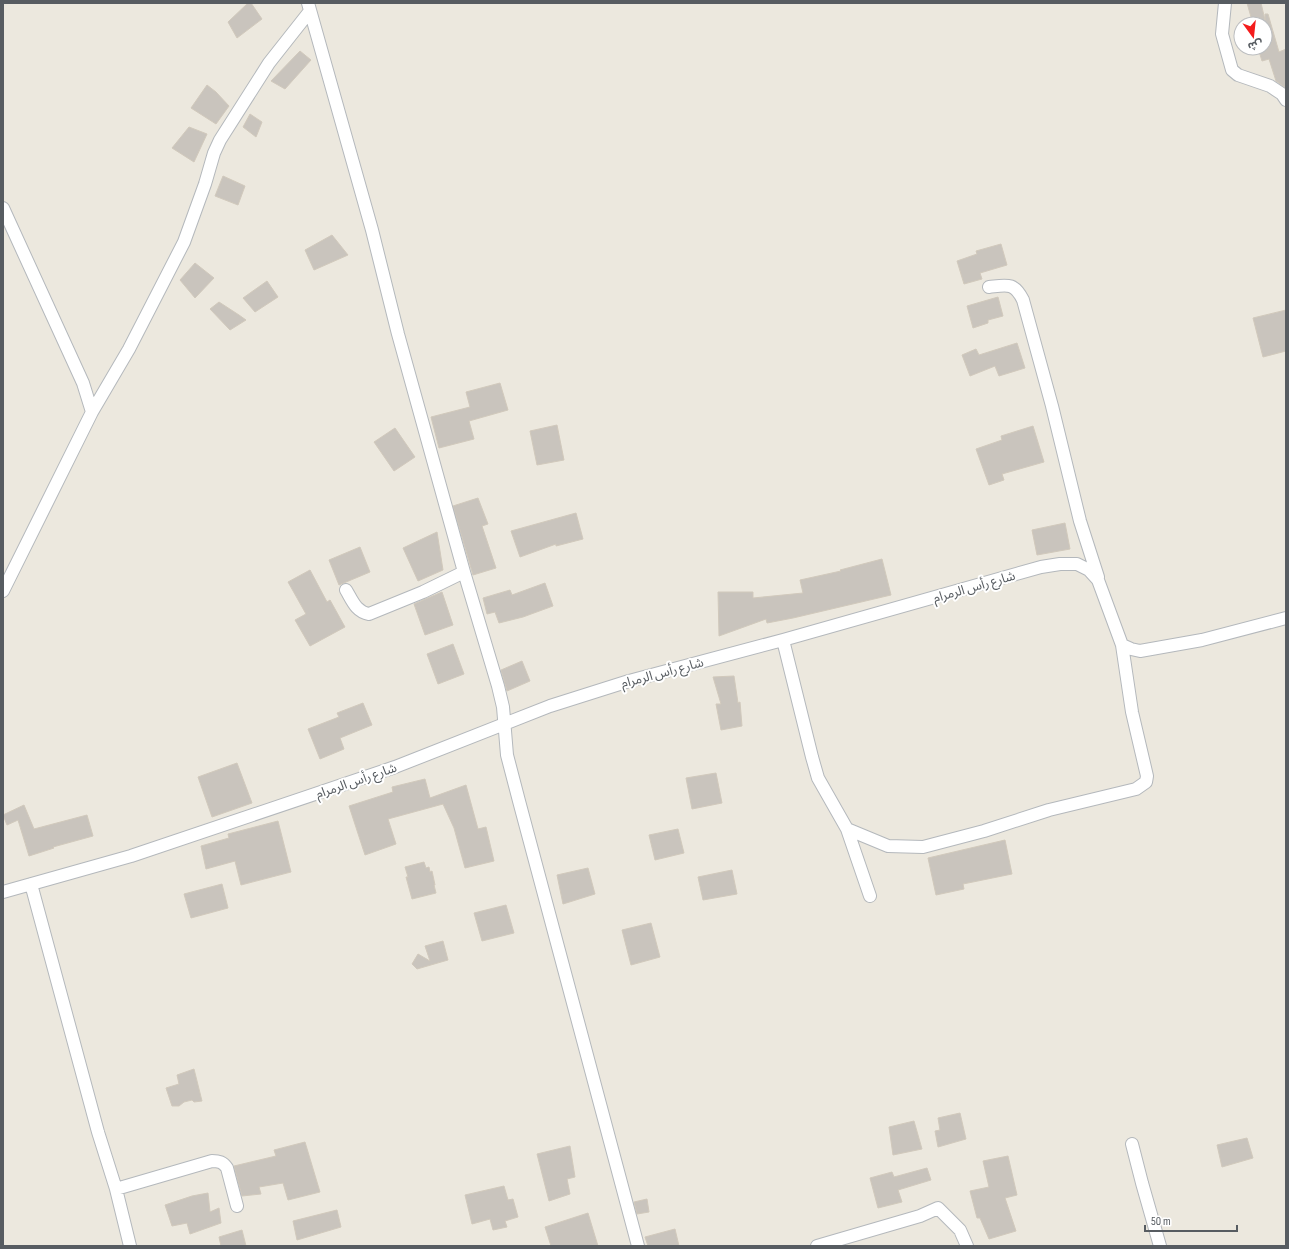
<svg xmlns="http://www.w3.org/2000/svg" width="1289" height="1249" viewBox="0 0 1289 1249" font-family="'Sofia Sans Condensed','Noto Sans Arabic',sans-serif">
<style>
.building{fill:#c9c4bd;stroke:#d1c9bc}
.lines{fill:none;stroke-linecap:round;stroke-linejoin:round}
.street-casing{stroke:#b4b8bc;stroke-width:14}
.street{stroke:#fff;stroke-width:12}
.labels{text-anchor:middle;stroke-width:4;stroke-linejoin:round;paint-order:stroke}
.street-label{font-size:13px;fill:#575c61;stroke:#fff}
</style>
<rect width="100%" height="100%" fill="#ece8de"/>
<!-- building -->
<path class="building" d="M248 3H251L262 19 237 38 228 22Z
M1247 3H1261L1265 20V14H1268L1279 52 1286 49V88L1276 81 1269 59 1262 61 1258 48H1265V24H1253Z
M300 51 311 60 285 89 271 81Z
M207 85 216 92 229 106 216 124 191 108Z
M250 114 262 122 256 137 243 127Z
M189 127 207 134 194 162 172 148Z
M223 176 245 186 238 205 215 196Z
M332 235 348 255 314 270 305 250Z
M1001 244 1007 265 980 273 982 279 964 284 957 261 977 254 976 251Z
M195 263 214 278 195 298 180 280Z
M267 281 278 297 255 312 243 298Z
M998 297 1003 316 988 320V323L973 328 967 306Z
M219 302 239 315 246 320 230 330 210 309Z
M1286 310V351L1263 357 1253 318Z
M1017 343 1025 368 999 376 995 366 970 376 962 355 976 349 979 355Z
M500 383 508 410 469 421 474 439 439 448 431 417 470 407 466 392Z
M557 425 564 460 537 465 530 431Z
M1033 426 1044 462 1002 474 1004 480 989 485 976 449 1002 440 1001 436Z
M395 428 415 457 394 471 374 442Z
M478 498 488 524 482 526 496 568 473 575 453 506Z
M576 513 583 539 556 546V544L520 557 511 531Z
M1065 523 1070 549 1037 555 1032 530Z
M437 532 443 570 418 581 403 548Z
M360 547 370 572 339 585 329 560Z
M882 559 891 595 793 618 767 623 766 619 719 636 718 592H753V598L803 593 800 580 841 571 840 570Z
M310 570 327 602 330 600 345 627 310 646 295 620 306 614 288 582Z
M545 583 553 606 523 617 499 623 495 612 487 614 483 598 510 590 512 595Z
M442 592 453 625 425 635 414 604Z
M453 644 464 674 438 684 427 654Z
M522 661 530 681 507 691 501 670Z
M734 676 738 703 740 702 742 726 721 730 716 704H721L713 677Z
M363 703 372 725 340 738 344 749 320 759 308 729 339 717 337 713Z
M237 763 252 803 212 817 198 777Z
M716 773 722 803 692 809 686 778Z
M425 779 430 798 466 785 478 829 486 827 494 861 465 868 454 828 443 804 388 819 396 844 365 855 349 806 393 792 392 787Z
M24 805 34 829 87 815 93 836 53 847 54 848 29 856 18 820 7 825 3 815Z
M278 821 291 872 241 885 235 861 206 869 201 846 229 838 228 834Z
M678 829 684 853 655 860 649 835Z
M1005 840 1012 874 963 884 964 889 936 895 928 858Z
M424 862 426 868 429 867 430 872 432 871 435 885H434L436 893 412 899 406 877H408L405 867Z
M588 868 595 894 563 904 557 875Z
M732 870 737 894 703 900 698 877Z
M222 884 228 908 191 918 184 894Z
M506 905 514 933 482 941 474 913Z
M651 923 660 957 631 965 622 930Z
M443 941 448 960 417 969 412 964 418 954 430 961 425 946Z
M194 1069 202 1101 194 1102 192 1100 184 1102 179 1106H172L166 1088 179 1084 177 1075Z
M960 1113 966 1139 938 1147 935 1131 940 1130 938 1118Z
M914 1121 922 1149 893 1155 889 1127Z
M1247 1138 1253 1158 1222 1167 1217 1145Z
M305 1142 320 1192 288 1200 283 1183 259 1187 261 1194 242 1196 234 1166 276 1156 274 1150Z
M570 1146 575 1177 567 1179 570 1194 549 1201 537 1154Z
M1008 1156 1017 1195 1005 1198 1016 1231 989 1239 980 1218H977L970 1191 989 1187 983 1161Z
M927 1168 931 1180 898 1190 902 1202 878 1208 870 1178 892 1172 894 1177Z
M504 1186 508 1200 513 1199 518 1217 505 1221 507 1227 493 1230 490 1219 472 1224 465 1195Z
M208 1193 210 1212 219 1208 221 1223 190 1234 187 1223 172 1226 165 1205 192 1196Z
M647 1199 649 1212 637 1214 634 1202Z
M337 1210 341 1227 297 1240 293 1221Z
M588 1213 598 1246H551L545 1227Z
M675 1229 679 1246H648L645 1237Z
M242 1230 246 1246H221L219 1237Z"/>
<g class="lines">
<!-- street casing -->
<g class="street-casing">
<path id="street" d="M308 3 372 230 398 334 464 572 498 686 503 707 507 755 519 801 638 1246
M1225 3 1222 34 1232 70 1238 75 1270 86 1282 94 1286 100
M3 208 83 383 92 412 3 591
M989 287C1007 285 1014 282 1023 300L1052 406 1080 521 1098 577
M92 412 129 349 184 242 205 184 214 153 220 140 269 63 310 11
M346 590C352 600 356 612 369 614L423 592 464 572
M783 640 812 757 818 778 847 829 870 896
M847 829 888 846 923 847 984 831 1049 810 1136 789 1146 782 1147 776 1132 712 1122 645
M31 884 98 1132 116 1189 130 1246
M3 892 131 856 395 767 550 706 629 681 783 640 1041 567 1060 564H1077L1089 570 1098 580 1122 645 1131 649 1140 651 1202 640 1286 618
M1132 1144 1142 1183 1160 1246
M116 1189 212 1161C219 1161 223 1162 227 1168L237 1206
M817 1246 920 1216 938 1208 960 1230 967 1246"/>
</g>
<!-- street -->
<use href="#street" class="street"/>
</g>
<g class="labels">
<!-- street labels -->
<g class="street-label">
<text transform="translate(974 586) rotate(-16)" y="5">شارع رأس الرمرام</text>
<text transform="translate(662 672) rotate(-15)" y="5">شارع رأس الرمرام</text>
<text transform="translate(356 780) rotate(-19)" y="5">شارع رأس الرمرام</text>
</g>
</g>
<!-- border -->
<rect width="1289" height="1249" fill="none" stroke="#575c61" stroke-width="8"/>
<!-- north arrow -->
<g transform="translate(1253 36) rotate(165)"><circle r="19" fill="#ffffff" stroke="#bcbec0"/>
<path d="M0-3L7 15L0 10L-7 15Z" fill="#f41c1c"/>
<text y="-6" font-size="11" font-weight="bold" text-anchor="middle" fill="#575c61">ش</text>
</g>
<!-- scale -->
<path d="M1145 1225v6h92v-6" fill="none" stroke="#575c61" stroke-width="2"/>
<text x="1151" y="1225" font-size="12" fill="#575c61" stroke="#ffffff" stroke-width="3" paint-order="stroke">50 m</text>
</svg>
